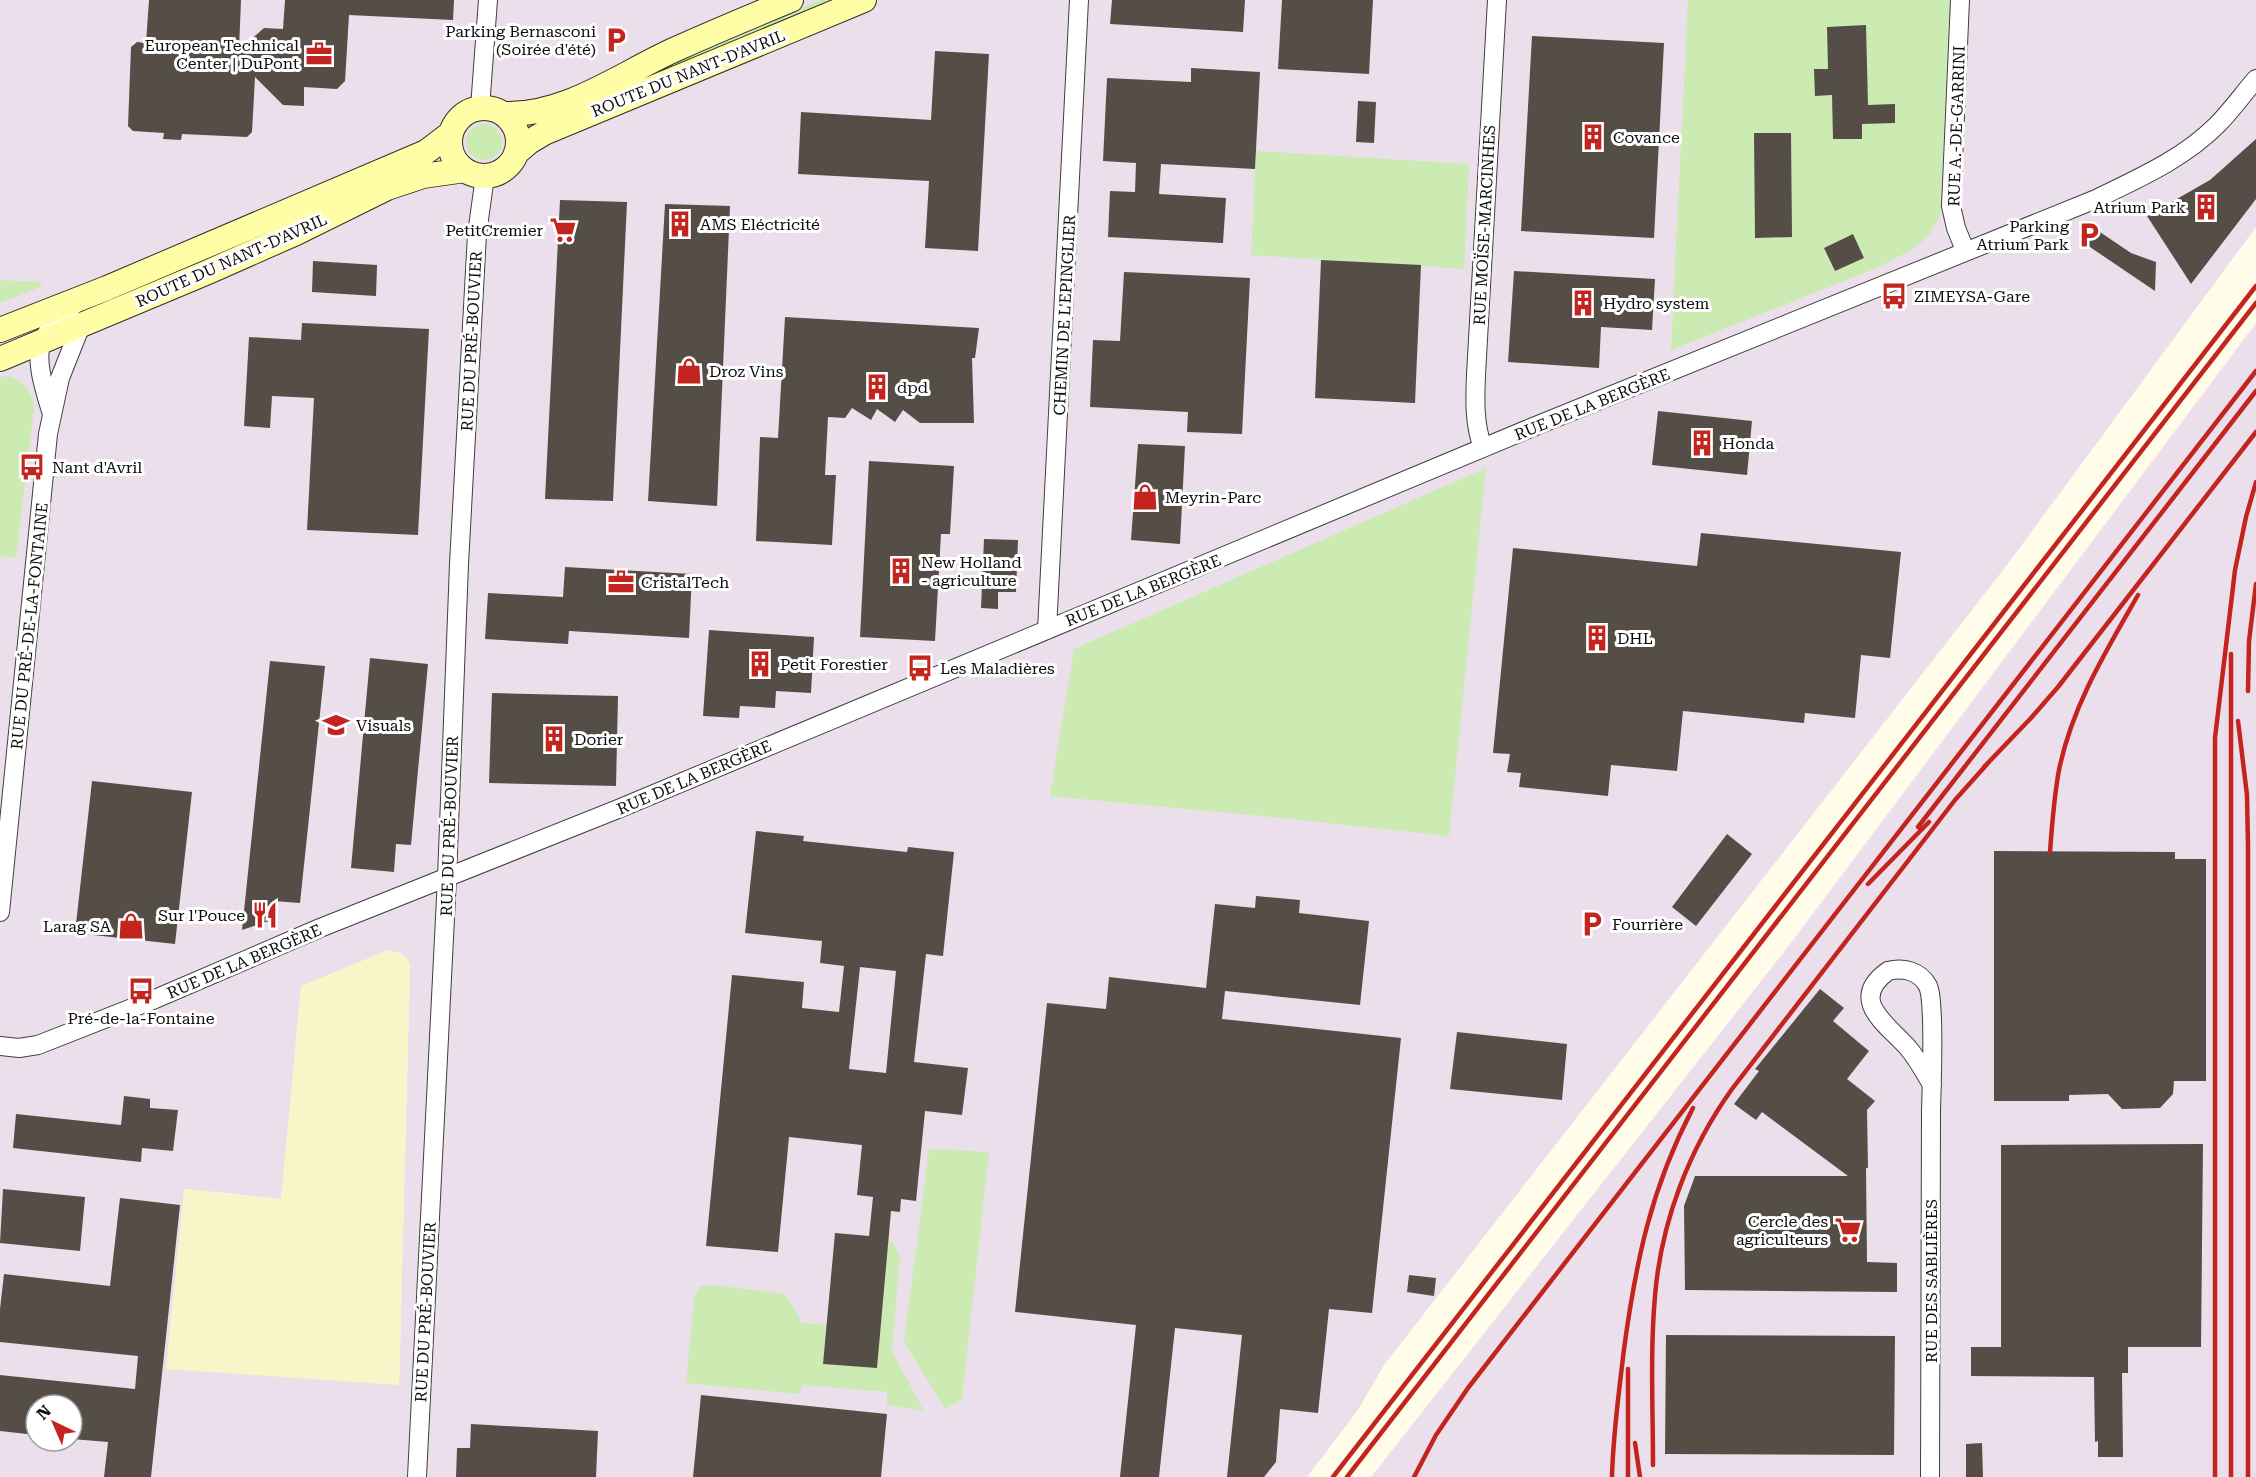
<svg xmlns="http://www.w3.org/2000/svg" width="2256" height="1477" viewBox="0 0 2256 1477" font-family="'Roboto Serif',serif">
<style>
.industrial{fill:#ebdfeb;fill-rule:evenodd}
.farmland{fill:#f6f6c9}
.green{fill:#cbebb2}
.building{fill:#554e47;fill-rule:evenodd}
.lines{fill:none;stroke-linecap:round;stroke-linejoin:round}
.minor-casing{stroke:#3f3f3f;stroke-width:20}
.secondary-casing{stroke:#2e2e2e;stroke-width:26}
.minor{stroke:#fff;stroke-width:18}
.secondary{stroke:#fffda5;stroke-width:24}
.rail{stroke:#c3241d;stroke-width:4.5}
.labels{text-anchor:middle;stroke-width:6;stroke-linejoin:round;paint-order:stroke}
.poi-label{font-size:16px;fill:#0c0c0c;stroke:#fff;text-anchor:start}
.street-label{font-size:16px;fill:#0c0c0c;stroke:#fff}
</style>
<rect width="100%" height="100%" fill="#fffdea"/>
<!-- industrial -->
<path class="industrial" d="M0 0H2256V227L2007 565 1384 1365 1358 1410 1307 1477H0ZM406 957 410 965 399 1385 184 1189 282 1199ZM36 1405H72V1441H36Z
M2256 323V1477H1371L1787 948Z"/>
<!-- farmland -->
<path class="farmland" d="M388 950 400 953 406 957 410 965 399 1385 166 1369 184 1189 281 1199 301 986Z"/>
<!-- green -->
<path class="green" d="M820 0H833L562 111 687 55Z
M1688 0H1950L1940 216 1929 235 1915 248 1879 267 1671 350Z
M466 142a18 18 0 1 1 36 0a18 18 0 1 1-36 0Z
M1256 151 1469 164 1464 269 1251 255Z
M0 280 39 282 43 286 0 303Z
M4 376C22 377 33 392 34 409L16 558 0 556V378Z
M1486 468 1449 836 1272 817 1050 796 1074 649Z
M929 1149 989 1152 962 1399 945 1409 904 1342Z
M888 1237 900 1255 892 1351 924 1411 887 1405V1392L803 1385 800 1394 686 1383 694 1298 700 1286 714 1285 785 1294 802 1323 826 1325 823 1364 877 1368Z"/>
<!-- building -->
<path class="building" d="M149 0H241L239 50 264 28 283 29 285 0H454L453 20 349 15 345 81 337 89 304 87V106L283 105 255 77 252 132 247 137 182 134 181 140 163 139 164 133 133 131 128 126 131 47 137 42 146 43Z
M1112 0H1245L1243 32 1110 24Z
M1282 0H1373L1369 74 1278 69Z
M1866 25 1868 105 1895 104V123L1862 124V139H1833L1832 95 1815 96 1814 69H1828L1827 27Z
M1532 36 1664 43 1654 238 1521 231Z
M935 51 989 54 978 251 925 248 929 181 798 174 801 112 931 120Z
M1191 68 1260 72 1255 169 1161 164 1159 194 1226 198 1223 243 1108 237 1110 191 1135 192 1136 163 1103 161 1107 78 1191 82Z
M1358 101 1376 102 1374 143 1356 142Z
M1754 133H1791L1792 237 1755 238Z
M2256 139V199L2191 284 2147 216 2210 180Z
M560 200 627 202 613 501 545 499Z
M665 204 730 206 717 506 648 501Z
M2094 228 2131 253 2156 262 2155 291 2084 243Z
M1853 234 1864 258 1835 271 1824 248Z
M1321 260 1421 265 1415 403 1315 398Z
M313 261 377 265 376 296 312 292Z
M1514 271 1655 279 1652 330 1601 327 1599 368 1508 362Z
M1124 272 1250 278 1242 434 1187 432 1188 412 1090 407 1093 340 1120 341Z
M785 317 979 328 975 358H972L974 423H920L903 410 895 422 877 409 871 420 852 408 845 418 828 417 825 475H836L832 545 756 541 760 437 778 438Z
M302 323 429 329 418 535 307 530 314 398 272 396 270 428 244 426 249 337 301 340Z
M1658 411 1752 421 1747 475 1652 465Z
M1138 444 1185 446 1180 544 1131 540Z
M869 461 954 466 950 534H941L935 641 860 637Z
M1701 533 1901 552 1890 658 1861 655 1855 718 1805 713 1804 723 1683 711 1677 771 1611 765 1608 796 1519 787 1521 773 1507 772 1510 754 1493 753 1513 548 1697 566Z
M984 539 1018 540 1016 592H998V609L981 608Z
M565 567 692 574 689 638 569 631 568 644 485 639 488 593 563 597Z
M709 630 814 637 811 693 776 691 775 708 740 706 739 718 703 716Z
M370 658 428 664 411 845 396 844 394 872 351 868Z
M270 661 325 666 300 903 273 901 272 920 242 930Z
M492 693 618 696 616 786 489 783Z
M92 781 192 792 175 944 75 933Z
M756 831 804 836 803 841 907 852 908 847 954 852 943 956 926 954 914 1062 968 1068 962 1115 925 1111 916 1201 901 1199 900 1212 891 1211 877 1368 823 1364 835 1233 869 1236 873 1197 857 1195 862 1145 789 1137 778 1252 706 1246 732 975 804 982 802 1008 839 1012 844 966 820 963 822 941 745 933ZM860 967 896 971 886 1073 849 1069Z
M1727 834 1752 854 1696 926 1672 907Z
M1994 851 2175 852V859H2206V1081H2174L2173 1094 2160 1108 2122 1109 2108 1094 2069 1095V1101H1994Z
M1256 896 1300 900 1299 913 1369 921 1360 1005 1225 991 1222 1019 1401 1038 1372 1313 1329 1309 1318 1413 1280 1409 1276 1462 1264 1477H1227L1242 1335 1175 1328 1159 1477H1120L1136 1325 1015 1312 1047 1003 1106 1009 1109 977 1206 988 1215 904 1255 908Z
M1820 989 1844 1008 1833 1021 1869 1051 1847 1079 1875 1101 1867 1110 1868 1168H1866L1867 1262 1897 1263V1292L1685 1290 1684 1206 1695 1176H1848L1762 1112 1756 1120 1734 1104 1759 1071 1755 1069Z
M1457 1032 1567 1044 1562 1100 1450 1089Z
M124 1096 150 1099V1108L178 1110 173 1151 142 1148 141 1162 13 1148 16 1114 121 1125Z
M2203 1144 2201 1347H2128V1373H2122L2123 1457H2098V1441L2095 1442 2094 1377 1971 1376V1347H2001V1145Z
M3 1189 85 1197 80 1251 0 1243Z
M120 1198 180 1205 151 1477H104L108 1442 72 1439V1405H36V1435L0 1431V1375L135 1389 138 1356 0 1342V1309L4 1274 110 1286Z
M1409 1275 1436 1278 1434 1296 1407 1292Z
M1666 1335 1895 1336 1894 1455 1665 1454Z
M701 1395 887 1414 881 1477H693Z
M471 1424 598 1431 596 1477H456L457 1448H470Z
M1982 1443 1983 1477H1966V1444Z"/>
<g class="lines">
<!-- minor casing -->
<g class="minor-casing">
<path id="minor" d="M1960 0 1951 206 1956 228 1965 250
M480 108 488 0
M51 411C46 394 34 360 42 342 48 327 65 314 76 303
M1483 448C1474 424 1475 400 1476 375L1497 0
M1047 630 1079 0
M0 912 48 434 60 378 81 325
M0 1046 19 1048 38 1045 155 999 320 928 618 809 1533 427 2096 199C2139 178 2183 159 2217 125 2231 111 2243 94 2256 79
M417 1477 447 878 459 564 477 234 485 176
M1930 1477 1931 1111C1932 1080 1933 1049 1932 1018 1931 1008 1932 996 1928 986 1920 971 1903 967 1888 971 1846 1001 1890 1026 1909 1049 1918 1060 1925 1073 1932 1085"/>
</g>
<!-- secondary casing -->
<g class="secondary-casing">
<path id="secondary" d="M450 142a34 34 0 1 1 68 0a34 34 0 1 1-68 0Z
M505 114C566 116 622 73 676 49 714 32 752 16 791 0
M516 153 529 142 544 133 864 0
M0 330 107 288 426 152 451 133
M0 359 208 272 296 233 387 188 423 176 465 170"/>
</g>
<!-- minor -->
<use href="#minor" class="minor"/>
<!-- secondary -->
<use href="#secondary" class="secondary"/>
<!-- rail -->
<path class="rail" d="M2231 654V1477
M2248 691 2249 641 2256 584
M2238 721 2247 795 2248 846V1477
M1984 767 2031 718 2058 687 2256 432
M1918 827 2256 391
M2050 852C2052 824 2054 797 2059 770 2072 706 2106 651 2138 595
M1868 884 1929 822
M1628 1369V1477
M1635 1443 1640 1477
M1653 1465C1653 1409 1650 1352 1655 1296 1661 1222 1689 1149 1732 1089L1955 800 1989 762
M1333 1477 2256 286
M1347 1477 2256 303
M1414 1477 1436 1435 1468 1388 2256 371
M1612 1477C1613 1434 1619 1392 1624 1349 1636 1261 1651 1188 1693 1108
M2215 1477V738L2235 570 2246 517 2256 482"/>
</g>
<!-- icons -->
<defs>
<g id="parking-bare" transform="scale(2.07)"><path d="M-3.5-5.5H1a3.5 3.5 0 0 1 0 7H-1V5.5H-3.5ZM-1-3.4V-.6H.8a1.4 1.4 0 0 0 0-2.8Z" fill="#c3241d" stroke="#fff" stroke-width="2.5" paint-order="stroke"/></g>
<g id="office-bare" transform="scale(2.07)"><path d="M-6-3h4V-5.5h4V-3h4V5H-6ZM-1-4.5V-3h2v-1.5ZM-6 0V1H6V0Z" fill="#c3241d" stroke="#fff" stroke-width="2.5" paint-order="stroke"/></g>
<g id="building-bare" transform="scale(2.07)"><path d="M-4-6H4V6H1V3H-1V6H-4ZM-2.5-4.3h1.7v1.8h-1.7ZM.8-4.3h1.7v1.8H.8ZM-2.5-1h1.7V.8h-1.7ZM.8-1h1.7V.8H.8Z" fill="#c3241d" stroke="#fff" stroke-width="2.5" paint-order="stroke"/></g>
<g id="supermarket-bare" transform="scale(2.07)"><path d="M-6-5.5h2.5l.6 2H6L4.5 2H-2.5L-4.4-4H-6ZM-1.5 3.2a1.3 1.3 0 1 0 .1 0ZM3 3.2a1.3 1.3 0 1 0 .1 0Z" fill="#c3241d" stroke="#fff" stroke-width="2.5" paint-order="stroke"/></g>
<g id="bus-bare" transform="scale(2.07)"><path d="M-5-6H5V4H4V6H2V4H-2V6H-4V4H-5ZM-3.5-4V0h7V-4ZM-3.5 1.2v1.5H-2V1.2ZM2 1.2v1.5H3.5V1.2Z" fill="#c3241d" stroke="#fff" stroke-width="2.5" paint-order="stroke"/></g>
<g id="shop-bare" transform="scale(2.07)"><path d="M-5-2.5h2.3a2.7 3.5 0 0 1 5.4 0H5L5.5 6h-11ZM-1.5-2.5h3a1.5 2.3 0 0 0-3 0Z" fill="#c3241d" stroke="#fff" stroke-width="2.5" paint-order="stroke"/></g>
<g id="school-bare" transform="scale(2.07)"><path d="M0-5L7-2L0 1L-7-2ZM-4 1L0 2.5L4 1V4Q0 6-4 4Z" fill="#c3241d" stroke="#fff" stroke-width="2.5" paint-order="stroke"/></g>
<g id="restaurant-bare" transform="scale(2.07)"><path d="M-5-6h1v4h1v-4h1v4h1v-4h1v5L-1.5 .5V6h-2V.5L-5-1ZM5-6V6H3V1.5H1.5Q1.5-4 5-6Z" fill="#c3241d" stroke="#fff" stroke-width="2.5" paint-order="stroke"/></g>
</defs>
<g fill-rule="evenodd">
<use href="#parking-bare" x="616" y="40"/>
<use href="#office-bare" x="319" y="54"/>
<use href="#building-bare" x="1593" y="137"/>
<use href="#building-bare" x="2206" y="207"/>
<use href="#building-bare" x="680" y="224"/>
<use href="#supermarket-bare" x="563" y="230"/>
<use href="#parking-bare" x="2089" y="235"/>
<use href="#bus-bare" x="1894" y="296"/>
<use href="#building-bare" x="1583" y="303"/>
<use href="#shop-bare" x="689" y="371"/>
<use href="#building-bare" x="877" y="387"/>
<use href="#building-bare" x="1702" y="443"/>
<use href="#bus-bare" x="32" y="467"/>
<use href="#shop-bare" x="1145" y="497"/>
<use href="#building-bare" x="901" y="571"/>
<use href="#office-bare" x="621" y="582"/>
<use href="#building-bare" x="1597" y="638"/>
<use href="#building-bare" x="760" y="664"/>
<use href="#bus-bare" x="920" y="668"/>
<use href="#school-bare" x="336" y="725"/>
<use href="#building-bare" x="554" y="739"/>
<use href="#restaurant-bare" x="265" y="915"/>
<use href="#parking-bare" x="1592" y="924"/>
<use href="#shop-bare" x="131" y="926"/>
<use href="#bus-bare" x="141" y="991"/>
<use href="#supermarket-bare" x="1848" y="1230"/>
</g>
<g class="labels">
<!-- poi labels -->
<g class="poi-label">
<text x="596" y="37" text-anchor="end">Parking Bernasconi<tspan x="596" dy="18">(Soirée d'été)</tspan></text>
<text x="299" y="51" text-anchor="end">European Technical<tspan x="299" dy="18">Center | DuPont</tspan></text>
<text x="1613" y="143">Covance</text>
<text x="2186" y="213" text-anchor="end">Atrium Park</text>
<text x="700" y="230">AMS Eléctricité</text>
<text x="2069" y="232" text-anchor="end">Parking<tspan x="2069" dy="18">Atrium Park</tspan></text>
<text x="543" y="236" text-anchor="end">PetitCremier</text>
<text x="1914" y="302">ZIMEYSA-Gare</text>
<text x="1603" y="309">Hydro system</text>
<text x="709" y="377">Droz Vins</text>
<text x="897" y="393">dpd</text>
<text x="1722" y="449">Honda</text>
<text x="52" y="473">Nant d'Avril</text>
<text x="1165" y="503">Meyrin-Parc</text>
<text x="921" y="568">New Holland<tspan x="921" dy="18">- agriculture</tspan></text>
<text x="641" y="588">CristalTech</text>
<text x="1617" y="644">DHL</text>
<text x="780" y="670">Petit Forestier</text>
<text x="940" y="674">Les Maladières</text>
<text x="356" y="731">Visuals</text>
<text x="574" y="745">Dorier</text>
<text x="245" y="921" text-anchor="end">Sur l'Pouce</text>
<text x="1612" y="930">Fourrière</text>
<text x="111" y="932" text-anchor="end">Larag SA</text>
<text x="141" y="1024" text-anchor="middle">Pré-de-la-Fontaine</text>
<text x="1828" y="1227" text-anchor="end">Cercle des<tspan x="1828" dy="18">agriculteurs</tspan></text>
</g>
<!-- street labels -->
<g class="street-label">
<text transform="translate(688 73) rotate(-22)" y="6">ROUTE DU NANT-D'AVRIL</text>
<text transform="translate(1956 126) rotate(-88)" y="6">RUE A.-DE-GARRINI</text>
<text transform="translate(1484 225) rotate(-87)" y="6">RUE MOÏSE-MARCINHES</text>
<text transform="translate(231 260) rotate(-24)" y="6">ROUTE DU NANT-D'AVRIL</text>
<text transform="translate(1064 315) rotate(-87)" y="6">CHEMIN DE L'EPINGLIER</text>
<text transform="translate(471 341) rotate(-87)" y="6">RUE DU PRÉ-BOUVIER</text>
<text transform="translate(1592 404) rotate(-22)" y="6">RUE DE LA BERGÈRE</text>
<text transform="translate(1143 590) rotate(-22)" y="6">RUE DE LA BERGÈRE</text>
<text transform="translate(29 626) rotate(-84)" y="6">RUE DU PRÉ-DE-LA-FONTAINE</text>
<text transform="translate(694 777) rotate(-23)" y="6">RUE DE LA BERGÈRE</text>
<text transform="translate(449 826) rotate(-88)" y="6">RUE DU PRÉ-BOUVIER</text>
<text transform="translate(244 961) rotate(-23)" y="6">RUE DE LA BERGÈRE</text>
<text transform="translate(1931 1281) rotate(-90)" y="6">RUE DES SABLIÈRES</text>
<text transform="translate(425 1312) rotate(-87)" y="6">RUE DU PRÉ-BOUVIER</text>
</g>
</g>
<!-- north arrow -->
<g transform="translate(54 1423) rotate(316)"><circle r="28" fill="#ffffff" stroke="#9e9e9e" stroke-width="1.5"/>
<path d="M0-4.5L10 22L0 15L-10 22Z" fill="#c3241d"/>
<text y="-9" font-size="16" font-weight="bold" text-anchor="middle" fill="#0c0c0c">N</text>
</g>
</svg>
